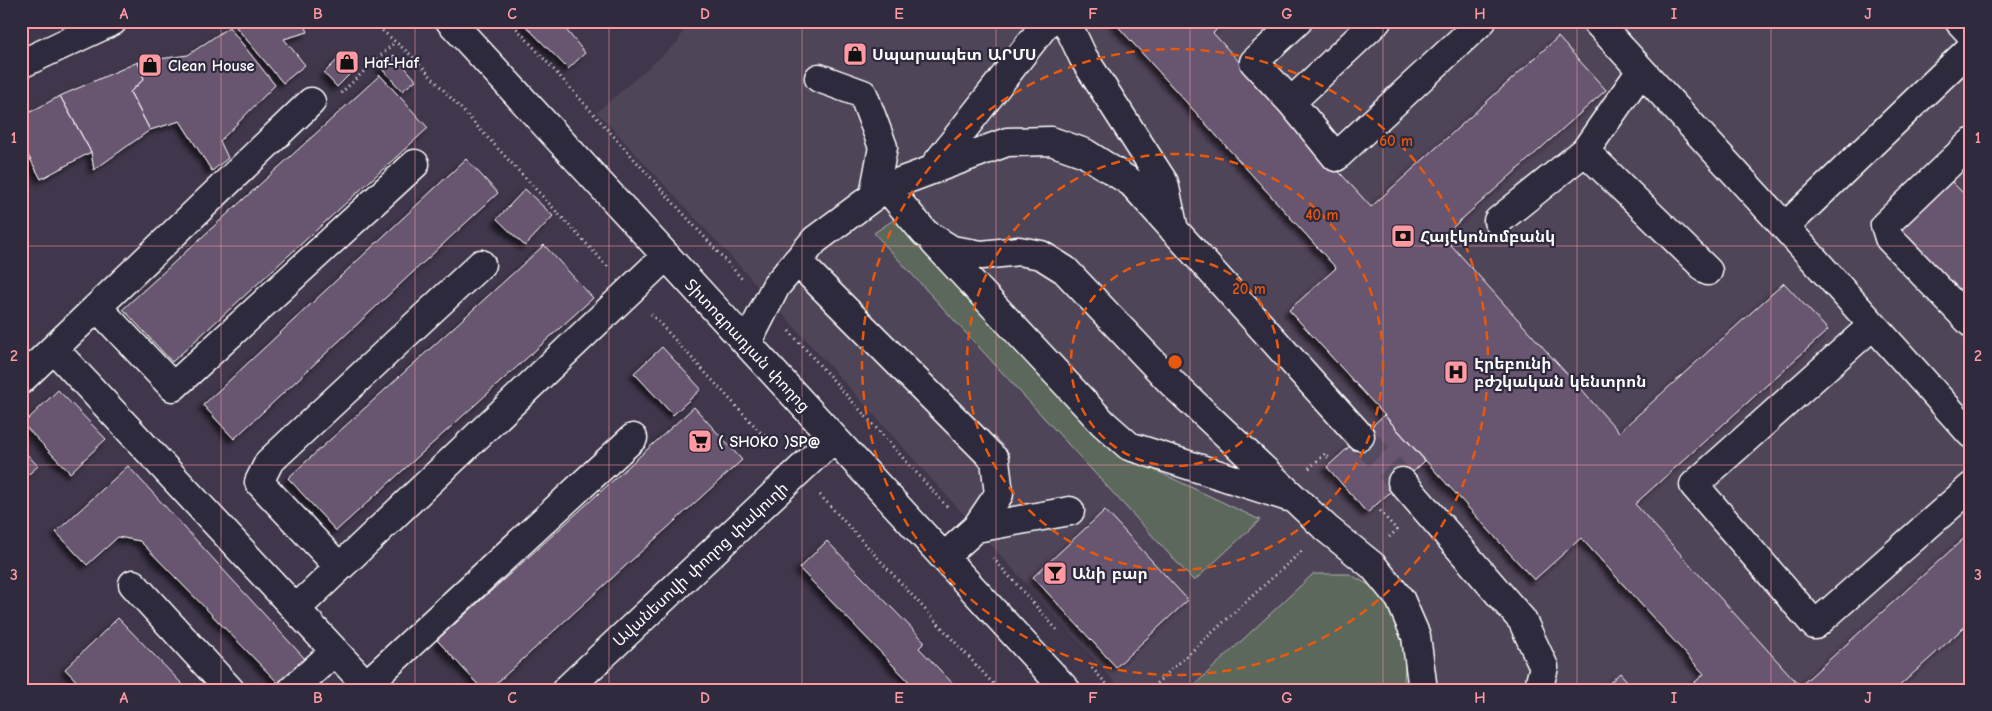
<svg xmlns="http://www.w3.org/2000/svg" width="1992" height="711" viewBox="0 0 1992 711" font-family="'Comic Neue','Noto Sans Armenian',sans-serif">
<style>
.built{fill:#504459}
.green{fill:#5c675b;stroke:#aeb3ad}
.building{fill:#67556f;stroke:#fff;filter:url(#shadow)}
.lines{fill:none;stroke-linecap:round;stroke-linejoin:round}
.minor-tunnel{stroke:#534b5e;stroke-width:28;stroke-dasharray:28 14;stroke-linecap:butt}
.minor-casing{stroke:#fff;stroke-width:31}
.path{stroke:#fff;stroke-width:3;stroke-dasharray:1 4;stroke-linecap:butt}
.minor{stroke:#2f2a3d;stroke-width:28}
.grid{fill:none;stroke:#ff9aa2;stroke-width:1;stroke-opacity:0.55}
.ring{fill:none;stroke:#e8590c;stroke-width:2.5;stroke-dasharray:9 6}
.labels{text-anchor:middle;stroke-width:4.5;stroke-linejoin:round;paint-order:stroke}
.poi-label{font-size:16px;font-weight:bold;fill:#fff;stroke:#2f2a3d;text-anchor:start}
.street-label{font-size:16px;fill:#fff;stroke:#2f2a3d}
.centre{fill:#e8590c;stroke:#2f2a3d;stroke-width:2.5}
.ring-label{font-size:15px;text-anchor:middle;font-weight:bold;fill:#e8590c;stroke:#2f2a3d;stroke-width:4.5;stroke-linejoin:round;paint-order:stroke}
.neatline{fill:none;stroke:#ff9aa2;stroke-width:2}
.grid-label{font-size:16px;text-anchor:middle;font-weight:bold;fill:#ff9aa2}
</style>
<defs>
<filter id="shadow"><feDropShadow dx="-4.5" dy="4.5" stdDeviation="2.5" flood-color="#0009"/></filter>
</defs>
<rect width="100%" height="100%" fill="#40374c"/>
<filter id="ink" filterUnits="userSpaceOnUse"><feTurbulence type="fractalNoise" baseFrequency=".02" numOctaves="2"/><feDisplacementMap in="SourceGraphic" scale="10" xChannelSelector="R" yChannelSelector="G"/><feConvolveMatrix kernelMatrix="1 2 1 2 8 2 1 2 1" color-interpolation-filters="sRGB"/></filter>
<g filter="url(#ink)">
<!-- built -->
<path class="built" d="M687 21H1971V690H1122L736 262 597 112 678 42Z"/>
<!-- green -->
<path class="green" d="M902 214 1123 455 1260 520 1194 581 874 233Z
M1313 574H1349L1378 590 1397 617 1405 658 1404 690H1189Z"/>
<!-- building -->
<path class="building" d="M252 21H303L308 32 284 39 305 65 283 83 236 27Z
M521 21H559L585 53 568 69Z
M1113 21H1226L1213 33 1371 207 1558 37 1606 90 1443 236 1619 432 1784 283 1828 330 1635 504 1800 686 1971 532V621L1895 690H1686L1704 674 1581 538 1534 580 1289 310 1336 268Z
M229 27 275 85 220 141 228 158 212 171 180 121 150 130 130 92 144 79 138 62 188 55Z
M344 53 357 67 337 87 324 73Z
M394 55 416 80 402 91 380 67Z
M138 62 144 79 130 92 150 130 94 170 91 152 60 96Z
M380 75 428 128 172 362 123 309Z
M60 96 91 152 41 179 21 142V117Z
M466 159 498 193 234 439 203 405Z
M1951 181 1971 201V304L1900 231Z
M525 189 553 216 525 246 497 219Z
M544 245 593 298 336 531 288 478Z
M662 347 701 389 673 415 634 373Z
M58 390 106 439 70 473 23 424Z
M694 407 742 460 489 690H483L437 640Z
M1384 415 1425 461 1367 513 1327 467Z
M21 448 38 466 21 481Z
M128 466 307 661 280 685 140 541 118 537 87 565 56 532Z
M1105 510 1188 600 1116 667 1033 577Z
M827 541 925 642 919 648 959 690H917L799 568Z
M118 618 188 690H85L65 669Z
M1620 673 1635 690H1602Z"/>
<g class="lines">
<!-- minor-tunnel -->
<path class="minor-tunnel" d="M1360 436 1402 482"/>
<!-- minor casing -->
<g class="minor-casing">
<path id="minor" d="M450 21 1066 690
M1066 21 1083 57 1164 183 1174 230
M1377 21 1291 102 1336 157 1482 21
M1596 21 1785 227 1971 434
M1959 21 1971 34
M21 64 113 21
M819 78 863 94 883 147 874 195
M1291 102 1254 62 1298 21
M1971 143 1885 225 1889 238 1971 323
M1585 151 1708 271
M933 168 1048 21
M886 187 925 233 952 250 982 255 1019 251 1041 255 1065 270 1173 384 1327 529 1373 566 1400 599 1416 636 1423 690
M1498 221 1585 151 1641 71
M1785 227 1971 48
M934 242 1103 423 1129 446 1288 497
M797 261 995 460 999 494 976 528 944 557
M97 307 173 387 415 164
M1873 325 1694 485 1815 625 1971 487
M747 343 776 286 815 240 886 187 1007 142 1051 141 1085 153 1132 183 1360 436
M54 349 371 690
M21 380 311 102
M1402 482 1522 620 1544 667 1538 690
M976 528 1070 511
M339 567 259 482 269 462 481 264
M133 584 230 690
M296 609 666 256
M366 685 633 438
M292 690 335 651
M566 690 834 438"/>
</g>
<!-- path -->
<path class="path" d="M371 21 411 55 608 267
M510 21 743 280
M341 93 395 42
M651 314 776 449
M789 331 949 509
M1309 468 1325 454 1331 460
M820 495 999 690
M1380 511 1397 530 1388 538
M993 558 1059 632
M1092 668 1112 690
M1149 690 1304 549"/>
<!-- minor -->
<use href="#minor" class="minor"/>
</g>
</g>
<!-- grid -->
<path class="grid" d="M221 21V690M415 21V690M609 21V690M802 21V690M996 21V690M1190 21V690M1383 21V690M1577 21V690M1771 21V690M21 246H1971M21 465H1971"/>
<!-- distance rings -->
<g class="ring">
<circle cx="1175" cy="362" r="104"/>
<circle cx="1175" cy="362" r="208"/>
<circle cx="1175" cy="362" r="313"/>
</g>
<!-- icons -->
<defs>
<g id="shop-square" transform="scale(1.25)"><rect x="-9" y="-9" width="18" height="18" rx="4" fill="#ff9aa2" stroke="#2f2a3d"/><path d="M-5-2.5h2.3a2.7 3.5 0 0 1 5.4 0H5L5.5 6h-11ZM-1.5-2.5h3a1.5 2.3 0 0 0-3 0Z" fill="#111"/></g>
<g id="bank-square" transform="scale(1.25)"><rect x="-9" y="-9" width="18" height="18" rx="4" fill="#ff9aa2" stroke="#2f2a3d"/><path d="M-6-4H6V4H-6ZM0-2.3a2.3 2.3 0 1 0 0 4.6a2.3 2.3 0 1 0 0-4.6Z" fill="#111"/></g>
<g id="hospital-square" transform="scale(1.25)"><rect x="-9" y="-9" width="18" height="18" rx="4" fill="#ff9aa2" stroke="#2f2a3d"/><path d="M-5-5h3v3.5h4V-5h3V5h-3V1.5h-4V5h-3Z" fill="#111"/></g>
<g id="supermarket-square" transform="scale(1.25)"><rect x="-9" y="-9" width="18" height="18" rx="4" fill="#ff9aa2" stroke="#2f2a3d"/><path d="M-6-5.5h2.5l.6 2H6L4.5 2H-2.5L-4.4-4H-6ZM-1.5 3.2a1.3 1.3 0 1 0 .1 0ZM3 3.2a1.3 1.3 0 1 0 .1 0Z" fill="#111"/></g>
<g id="bar-square" transform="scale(1.25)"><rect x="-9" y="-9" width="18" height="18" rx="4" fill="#ff9aa2" stroke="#2f2a3d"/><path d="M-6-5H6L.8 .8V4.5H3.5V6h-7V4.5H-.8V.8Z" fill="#111"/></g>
</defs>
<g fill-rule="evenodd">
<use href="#shop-square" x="855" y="54"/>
<use href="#shop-square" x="347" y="62"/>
<use href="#shop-square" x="150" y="65"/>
<use href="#bank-square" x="1403" y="236"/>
<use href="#hospital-square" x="1456" y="372"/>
<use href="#supermarket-square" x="700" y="441"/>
<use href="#bar-square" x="1055" y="573"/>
</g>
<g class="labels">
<!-- poi labels -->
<g class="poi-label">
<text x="872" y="60">Սպարապետ ԱՐՄՍ</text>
<text x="364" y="68">Haf-Haf</text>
<text x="168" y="71">Clean House</text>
<text x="1420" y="242">Հայէկոնոմբանկ</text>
<text x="1474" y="369">Էրեբունի<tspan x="1474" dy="18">բժշկական կենտրոն</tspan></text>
<text x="718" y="447">( SHOKO )SP@</text>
<text x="1072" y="579">Անի բար</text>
</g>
<!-- street labels -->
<g class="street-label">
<text transform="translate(748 345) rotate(47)" y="6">Տիտոգրադյան փողոց</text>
<text transform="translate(700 564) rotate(-43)" y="6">Ավանեսովի փողոց փակուղի</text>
</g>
</g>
<circle cx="1175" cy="362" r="8" class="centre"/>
<g class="ring-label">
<text x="1396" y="146">60 m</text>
<text x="1322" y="220">40 m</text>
<text x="1249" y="294">20 m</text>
</g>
<!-- margin -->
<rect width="1992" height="711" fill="none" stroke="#2f2a3d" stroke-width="55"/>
<rect x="28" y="28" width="1936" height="656" class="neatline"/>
<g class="grid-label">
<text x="124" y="19">A</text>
<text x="318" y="19">B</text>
<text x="512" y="19">C</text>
<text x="705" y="19">D</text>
<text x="899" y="19">E</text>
<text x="1093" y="19">F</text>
<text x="1287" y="19">G</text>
<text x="1480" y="19">H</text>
<text x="1674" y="19">I</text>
<text x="1868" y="19">J</text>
<text x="14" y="143">1</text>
<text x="1978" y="143">1</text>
<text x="14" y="361">2</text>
<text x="1978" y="361">2</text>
<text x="14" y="580">3</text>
<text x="1978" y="580">3</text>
<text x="124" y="703">A</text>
<text x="318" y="703">B</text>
<text x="512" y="703">C</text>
<text x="705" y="703">D</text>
<text x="899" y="703">E</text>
<text x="1093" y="703">F</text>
<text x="1287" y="703">G</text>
<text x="1480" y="703">H</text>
<text x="1674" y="703">I</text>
<text x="1868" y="703">J</text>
</g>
</svg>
